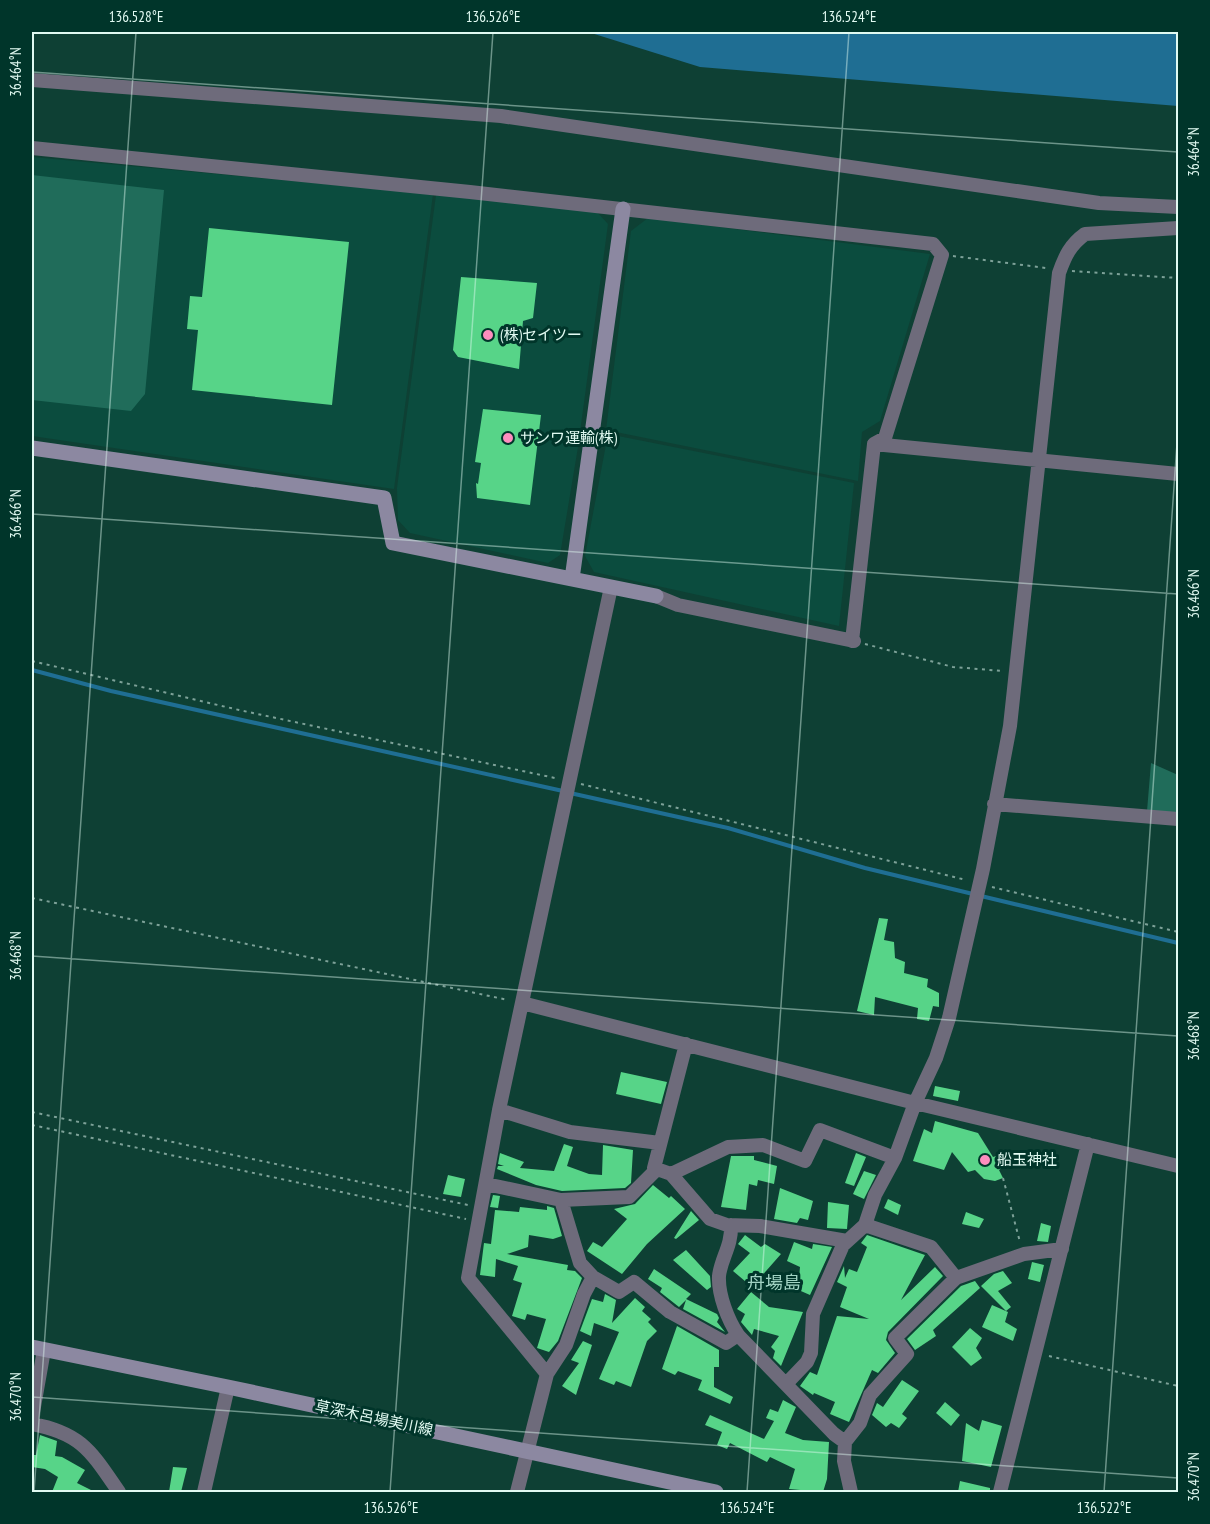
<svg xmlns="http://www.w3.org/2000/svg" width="1210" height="1524" viewBox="0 0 1210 1524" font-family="'PT Sans Narrow','Noto Sans JP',sans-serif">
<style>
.built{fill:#0b4c3e}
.green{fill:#206c5a}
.water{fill:#1f6e93}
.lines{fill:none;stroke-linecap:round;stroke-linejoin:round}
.stream{stroke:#1f6e93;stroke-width:4}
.building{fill:#57d488}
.path{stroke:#7da198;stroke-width:2;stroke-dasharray:3 4.5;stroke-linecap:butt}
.street{stroke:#6e6b7b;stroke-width:14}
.secondary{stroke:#8c88a1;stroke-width:15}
.ticks{fill:none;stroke:#e1faf2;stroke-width:1.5;stroke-opacity:0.45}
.poi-dot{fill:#fd8ebe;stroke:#00352a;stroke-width:2}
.labels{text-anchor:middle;stroke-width:6;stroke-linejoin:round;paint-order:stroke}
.poi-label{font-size:15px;fill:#e1faf2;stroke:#00352a;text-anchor:start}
.street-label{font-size:15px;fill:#e1faf2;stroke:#00352a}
.quarter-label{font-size:18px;fill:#a1d2c3;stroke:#00352a}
.neatline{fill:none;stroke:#e1faf2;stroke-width:2}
.ticks-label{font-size:15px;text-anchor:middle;fill:#e1faf2}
</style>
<rect width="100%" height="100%" fill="#0e4034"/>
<!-- built -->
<path class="built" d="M32 157 433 194 394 489 32 436Z
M436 195 596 211 608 224 578 447 560 555 548 563 410 533 398 520 397 488Z
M648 218 930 254 880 421 862 432 858 481 606 430 631 231Z
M608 434 854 483 839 626 594 572 585 556Z"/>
<!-- green -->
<path class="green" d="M32 175 164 190 145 394 131 411 32 400Z
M1151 763 1178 775V813L1147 811Z"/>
<!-- water -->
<path class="water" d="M588 32H1178V106L700 67Z"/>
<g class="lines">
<!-- stream -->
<path class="stream" d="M32 670 111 691 563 791
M570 793 728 828 865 868 973 894
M981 896 1178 943"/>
</g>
<!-- building -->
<path class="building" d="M209 228 349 242 332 405 192 390 198 330 187 329 190 296 202 297Z
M461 277 537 283 533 318 523 321 519 369 458 357 453 350Z
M483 409 541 415 530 505 477 498 476 483 478 484 481 463 475 462Z
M879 918 888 919 884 940 894 942 895 958 905 962 904 973 928 979 927 987 939 993V1007L933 1006 929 1021 917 1019 918 1008 875 997 874 1015 857 1011Z
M621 1072 667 1082 661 1104 616 1094Z
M935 1086 960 1091 958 1101 933 1096Z
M935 1121 978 1133 993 1157 1000 1155 1006 1165 999 1170 1003 1178 995 1181 984 1179 975 1170 968 1172 952 1152 944 1170 913 1161 924 1129 932 1133Z
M564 1144 573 1147 567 1166 589 1174 602 1175 603 1145 633 1150 631 1183 625 1188 562 1191 536 1185 497 1169 498 1166H504L498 1164 500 1153 524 1162 520 1168 554 1171Z
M856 1153 866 1157 854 1186 845 1183Z
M731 1156H754V1160L777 1166 774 1184 758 1180 757 1186 749 1184 746 1210 721 1207Z
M864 1171 876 1175 864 1199 853 1194Z
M448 1175 465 1179 461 1197 443 1194Z
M653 1185 669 1198 671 1196 685 1209 647 1244 622 1274 587 1251 593 1242 602 1247 627 1219 614 1209 635 1204Z
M780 1188 813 1201 808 1220 800 1218 797 1223 774 1219Z
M493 1195 500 1196 498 1208 490 1207Z
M888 1199 901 1205 898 1215 884 1208Z
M828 1202 849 1205 847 1229 827 1228Z
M547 1206 554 1208 562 1236 553 1239 529 1235 528 1247 507 1254 568 1265 567 1270 575 1271 582 1278 558 1341 549 1352 537 1348 546 1319 527 1314 525 1320 512 1316 522 1283 513 1280 518 1266 496 1259 495 1277 480 1275 484 1243 491 1244 495 1210 519 1212 520 1207 547 1210Z
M691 1211 699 1220 676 1239 674 1238Z
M966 1212 984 1219 979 1228 962 1224Z
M1041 1223 1051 1226 1048 1242 1037 1241Z
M745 1235 761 1247 765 1244 781 1254 752 1287 733 1271 750 1253 738 1244Z
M867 1235 925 1255 901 1300 935 1267 943 1276 888 1332 886 1340 895 1353 878 1373 872 1370 849 1422 830 1414 835 1402 814 1393 813 1395 800 1386 810 1372 817 1375 837 1316 869 1319 840 1307 847 1287 837 1282 844 1266 845 1278 849 1269 857 1272 867 1247 861 1243Z
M794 1242 812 1249 813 1244 832 1247 810 1295 794 1288 799 1278 800 1267 787 1261Z
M686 1250 710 1276 711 1287 707 1290 673 1260Z
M1032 1262 1044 1265 1040 1282 1028 1279Z
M654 1269 691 1294 686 1299 717 1314 719 1318 717 1322 725 1332 683 1309 686 1300 679 1307 660 1292 662 1288 648 1279Z
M1003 1271 1012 1283 998 1291 1011 1307 1006 1311 981 1286 994 1274Z
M975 1281 980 1288 933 1330 936 1336 915 1350 907 1339 961 1286Z
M751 1292 769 1307 803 1312 781 1366 773 1358 775 1351 771 1347 779 1336 754 1329 752 1335 741 1322 745 1314 737 1309Z
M605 1294 616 1300 612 1323 635 1298 645 1307 642 1311 651 1319 648 1322 657 1331 647 1341 631 1387 616 1381 614 1385 599 1379 619 1332 594 1323 591 1336 580 1331 592 1299 603 1302Z
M992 1305 1008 1312 1005 1322 1017 1329 1013 1341 982 1327Z
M677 1326 719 1350V1367H714V1387L733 1397 730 1404 698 1390 702 1380 678 1371 675 1375 662 1369Z
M970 1328 982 1338 976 1348 982 1358 971 1366 952 1347Z
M583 1341 592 1345 576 1395 562 1386 579 1363 571 1360Z
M902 1380 919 1391 902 1414 907 1418 899 1428 891 1423 886 1427 872 1415 877 1403 883 1407Z
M783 1400 796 1407 785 1433 803 1440 829 1442 827 1479 823 1492 789 1489 795 1469 770 1457 767 1462 730 1443 727 1449 717 1445 722 1432 705 1425 710 1415 764 1439 774 1421 766 1418 770 1409 778 1412Z
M945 1402 960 1415 951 1426 936 1413Z
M982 1420 1002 1426 991 1467 962 1461 966 1423 979 1431Z
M40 1435 57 1441 55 1456 62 1457 85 1470 77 1483 95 1492H52L58 1477 45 1469 32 1467V1455H36Z
M173 1467 187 1468 181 1492H169Z
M960 1481 990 1488V1492H958Z"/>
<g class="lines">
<!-- path -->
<path class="path" d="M953 256 1046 268
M1072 271 1178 278
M865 644 953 667 1003 671
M32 661 239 710 555 778
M581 784 966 880
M992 887 1178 932
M32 898 508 1000
M32 1112 468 1205
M32 1125 466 1219
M1003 1178 1020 1242
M1049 1356 1178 1386"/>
<!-- street -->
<path class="street" d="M32 80 501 116 1099 203 1178 207
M32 148 470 192 933 244 942 255 885 438 874 444 852 641
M874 444 1178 474
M656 596 678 605 854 641
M994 804 1178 819
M522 1003 915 1103 1178 1166
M499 1110 570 1132 660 1143
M671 1174 654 1168 686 1044
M486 1184 561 1200 580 1263 593 1277
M561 1200 629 1197 657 1169
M731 1225C732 1246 721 1258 719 1276 718 1295 728 1320 738 1335
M865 1225 931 1247 956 1278
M847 1241 760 1226 727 1225 710 1219 671 1174 728 1147 763 1145 805 1161 820 1130 895 1158
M547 1374 468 1278 499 1110 611 587
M786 1384 807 1362 811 1353 813 1314 843 1245 865 1225 875 1195 895 1158 915 1103 936 1058 949 1018 983 869 1010 726 1059 273C1065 256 1070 245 1085 234L1178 228
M32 1418 44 1350
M32 1424C82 1433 92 1453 119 1492
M845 1442 860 1423 870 1395 907 1354 895 1338 956 1278 1024 1254 1062 1249
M204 1492 228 1387
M517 1492 547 1374 566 1345 584 1294 593 1277 619 1292 634 1282 670 1312 726 1343 738 1335 834 1434 845 1442 844 1461 851 1492
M1000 1492 1088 1144"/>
<!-- secondary -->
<path class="secondary" d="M32 448 384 498 393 543 656 596
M572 579 623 209
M32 1347 228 1387 716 1492"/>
</g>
<!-- ticks -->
<path class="ticks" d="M32 72 1178 152M32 514 1178 594M32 956 1178 1036M32 1397 1178 1478M34 1492 136 32M390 1492 493 32M747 1492 849 32M1104 1492 1178 429"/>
<!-- markers -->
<g class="poi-dot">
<circle cx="488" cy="335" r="6"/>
<circle cx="508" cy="438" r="6"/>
<circle cx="985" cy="1160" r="6"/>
</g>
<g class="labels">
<!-- poi labels -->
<g class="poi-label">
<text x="500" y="340">(株)セイツー</text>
<text x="520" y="443">サンワ運輸(株)</text>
<text x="997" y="1165">船玉神社</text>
</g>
<!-- street labels -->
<g class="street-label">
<text transform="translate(374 1418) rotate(12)" y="5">草深木呂場美川線</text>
</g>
<!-- quarter labels -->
<g class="quarter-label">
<text x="774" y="1289">舟場島</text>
</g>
</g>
<!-- border -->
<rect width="1210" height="1524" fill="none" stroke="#00352a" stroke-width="66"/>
<rect x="33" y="33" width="1144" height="1458" class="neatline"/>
<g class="ticks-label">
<text x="136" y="22">136.528°E</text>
<text x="493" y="22">136.526°E</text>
<text x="849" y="22">136.524°E</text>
<text transform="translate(16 72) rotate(-90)" y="5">36.464°N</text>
<text transform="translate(1194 152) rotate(-90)" y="5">36.464°N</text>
<text transform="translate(16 514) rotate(-90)" y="5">36.466°N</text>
<text transform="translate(1194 594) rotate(-90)" y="5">36.466°N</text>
<text transform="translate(16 956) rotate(-90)" y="5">36.468°N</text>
<text transform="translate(1194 1036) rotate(-90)" y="5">36.468°N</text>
<text transform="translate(16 1397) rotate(-90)" y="5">36.470°N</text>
<text transform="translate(1194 1477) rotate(-90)" y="5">36.470°N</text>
<text x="391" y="1513">136.526°E</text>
<text x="747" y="1513">136.524°E</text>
<text x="1104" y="1513">136.522°E</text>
</g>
</svg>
